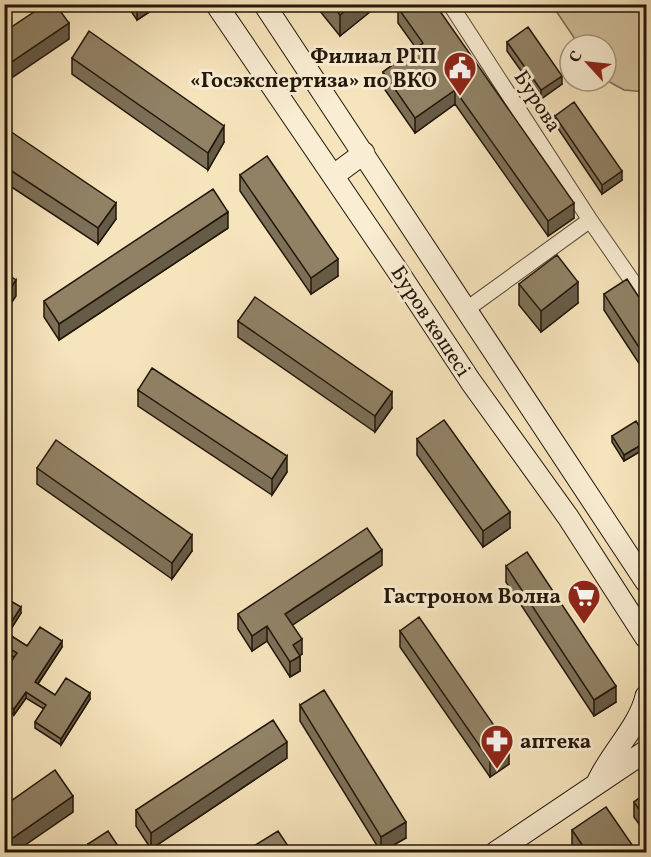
<svg xmlns="http://www.w3.org/2000/svg" width="651" height="857" viewBox="0 0 651 857" font-family="Vollkorn,serif">
<style>
.green{fill:#d2c19e;stroke:#7a6c54;stroke-width:1.5}
.lines{fill:none;stroke-linecap:round;stroke-linejoin:round}
.street-casing{stroke:#584a36;stroke-width:17}
.secondary-casing{stroke:#231709;stroke-width:23}
.street{stroke:#f9edd3;stroke-width:15}
.secondary{stroke:#f9edd3;stroke-width:21}
.wall{fill:#7d7058;stroke:#231709;stroke-width:1.5}
.shaded-wall{fill:#665b47;stroke:#231709;stroke-width:1.5}
.building{fill:#918266;stroke:#231709;stroke-width:1.5}
.labels{text-anchor:middle;stroke-width:6;stroke-linejoin:round;paint-order:stroke}
.poi-label{font-size:21px;font-weight:bold;fill:#231709;stroke:#f9edd3;text-anchor:end}
.street-label{font-size:21px;fill:#231709;stroke:#f9edd3}
</style>
<rect width="100%" height="100%" fill="#f6e4bc"/>
<filter id="stains"><feTurbulence type="fractalNoise" baseFrequency=".00333" numOctaves="4"/><feColorMatrix values="0 0 0 0 .2 0 0 0 0 .09 0 0 0 0 .02 0 0 0 .5 -.17"/></filter>
<radialGradient id="worn" r=".72"><stop offset=".6" stop-color="#630" stop-opacity="0"/><stop offset="1" stop-color="#630" stop-opacity=".3"/></radialGradient>
<!-- green -->
<path class="green" d="M552 5H646V92L624 90 606 80V45H579Z"/>
<g class="lines">
<!-- street casing -->
<g class="street-casing">
<path id="street" d="M450 4 590 220
M467 309 590 220 646 301"/>
</g>
<!-- secondary casing -->
<g class="secondary-casing">
<path id="secondary" d="M216 4 395 267 471 382 568 517 646 638
M264 4 646 582
M333 176 364 153
M598 781C610 754 640 725 646 696
M496 852 646 751"/>
</g>
<!-- street -->
<use href="#street" class="street"/>
<!-- secondary -->
<use href="#secondary" class="secondary"/>
</g>
<!-- wall -->
<path class="wall" d="M126 4H160V5L137 20Z
M319 4H376V7L340 36 319 10Z
M398 8 574 218 548 236 455 104 415 133 383 87V72L416 48 398 23Z
M507 42 562 84 541 99 507 51Z
M72 58 224 142 208 170 72 74Z
M555 116 622 180 602 194 555 124Z
M4 127 116 219 98 244 4 182Z
M240 175 338 276 311 294 240 191Z
M228 228 59 340 44 317V301Z
M519 284 578 303 541 332 519 305Z
M604 294 646 308V374L604 310Z
M238 321 392 408 375 432 238 337Z
M138 390 287 472 272 495 138 406Z
M612 436 646 437V448L624 461 612 442Z
M417 439 510 528 483 547 417 455Z
M37 468 192 551 172 579 37 484Z
M382 565 292 625 302 654 300 655V671L290 677 267 641 252 651 238 629V614Z
M506 566 616 702 594 716 506 582Z
M4 597 21 613 8 634 27 646 62 647 38 684 55 695 90 699 61 745 35 728V722L44 709 26 698 14 715 4 709V672L14 657 4 651Z
M400 631 509 764 490 777 400 647Z
M300 705 406 838 381 852 300 721Z
M287 758 151 849 136 826V810Z
M646 793V834L634 817V802Z
M572 830 637 852H577L572 845Z
M88 844 122 852H88Z"/>
<!-- shaded-wall -->
<path class="shaded-wall" d="M137 4H160V5L137 20Z
M353 4H376V7L340 36V15Z
M69 23V39L4 83V67Z
M562 76V84L541 99V90Z
M455 90V104L415 133V118Z
M224 126V142L208 170V153Z
M622 171V180L602 194V185Z
M116 203V219L98 244V228Z
M574 203V218L548 236V221Z
M228 212V228L59 340V324Z
M338 259V276L311 294V278Z
M16 280V296L4 314V298Z
M578 282V303L541 332V311Z
M392 392V408L375 432V416Z
M646 442V448L624 461V455Z
M287 456V472L272 495V479Z
M510 512V528L483 547V531Z
M192 535V551L172 579V563Z
M382 550V565L285 630V614Z
M21 607V613L5 638V632Z
M267 626V641L252 651V636Z
M302 639V654L294 660 300 656V671L290 677V662L293 645Z
M62 641V647L35 688V682Z
M616 686V702L594 716V700Z
M26 692V698L14 715V709Z
M90 693V699L61 745V739Z
M287 742V758L151 849V833Z
M509 747V764L490 777V761Z
M73 796V812L15 852H4V844Z
M406 822V838L381 852V837Z"/>
<!-- building -->
<path class="building" d="M46 4H55L69 23 4 67V32Z
M331 4H353L340 15Z
M403 4H435L574 203 548 221 455 90 415 118 383 72 423 43 398 8Z
M528 27 562 76 541 90 507 42Z
M89 31 224 126 208 153 72 58Z
M574 102 622 171 602 185 555 116Z
M4 127 116 203 98 228 4 166Z
M267 156 338 259 311 278 240 175Z
M213 189 228 212 59 324 44 301Z
M557 255 578 282 541 311 519 284Z
M4 272 16 280 4 298Z
M627 279 646 308V358L604 294Z
M255 297 392 392 375 416 238 321Z
M152 368 287 456 272 479 138 390Z
M444 420 510 512 483 531 417 439Z
M636 421 646 437V442L624 455 612 436Z
M56 440 192 535 172 563 37 468Z
M367 528 382 550 285 614 302 639 293 645 300 656 290 662 267 626 252 636 238 614Z
M527 552 616 686 594 700 506 566Z
M4 597 21 607 5 632 27 646 40 627 62 641 35 682 55 695 66 678 90 693 61 739 35 722 46 705 26 692 14 709 4 703V672L17 653 4 645Z
M419 617 509 747 490 761 400 631Z
M324 690 406 822 381 837 300 705Z
M273 720 287 742 151 833 136 810Z
M55 770 73 796 4 844V806Z
M646 793V820L634 802Z
M606 807 637 852H587L572 830Z
M108 831 122 852H94L88 844Z
M278 831 292 852H244Z"/>
<!-- icons -->
<defs>
<g id="civic-pin" transform="scale(1.725)"><path d="M0 17L-7.5 6A9.5 9.5 0 1 1 7.5 6Z" fill="#8f2418" stroke="#f9edd3"/><path d="M-.6-6.5H3V-4.5H.6V-3L4-1V1h2V6H-6V1h2V-1L-.6-3ZM-1.2 2.5V6h2.4V2.5Z" fill="#fff"/></g>
<g id="supermarket-pin" transform="scale(1.725)"><path d="M0 17L-7.5 6A9.5 9.5 0 1 1 7.5 6Z" fill="#8f2418" stroke="#f9edd3"/><path d="M-6-5.5h2.5l.6 2H6L4.5 2H-2.5L-4.4-4H-6ZM-1.5 3.2a1.3 1.3 0 1 0 .1 0ZM3 3.2a1.3 1.3 0 1 0 .1 0Z" fill="#fff"/></g>
<g id="pharmacy-pin" transform="scale(1.725)"><path d="M0 17L-7.5 6A9.5 9.5 0 1 1 7.5 6Z" fill="#8f2418" stroke="#f9edd3"/><path d="M-2-6h4v4h4v4h-4v4h-4v-4h-4v-4h4Z" fill="#fff"/></g>
</defs>
<g fill-rule="evenodd">
<use href="#civic-pin" x="460" y="68"/>
<use href="#supermarket-pin" x="584" y="596"/>
<use href="#pharmacy-pin" x="497" y="741"/>
</g>
<g class="labels">
<!-- poi labels -->
<g class="poi-label">
<text x="437" y="63">Филиал РГП<tspan x="437" dy="24">«Госэкспертиза» по ВКО</tspan></text>
<text x="561" y="603">Гастроном Волна</text>
<text x="520" y="748" text-anchor="start">аптека</text>
</g>
<!-- street labels -->
<g class="street-label">
<text transform="translate(538 101) rotate(57)" y="7">Бурова</text>
<text transform="translate(431 321) rotate(57)" y="7">Буров көшесі</text>
</g>
</g>
<!-- margin -->
<rect width="651" height="857" fill="none" stroke="#f6e4bc" stroke-width="24"/>
<rect x="6" y="6" width="639" height="845" fill="none" stroke="#231709" stroke-width="3"/>
<rect x="12" y="12" width="627" height="833" fill="none" stroke="#231709" stroke-width="1.5"/>
<!-- north arrow -->
<g transform="translate(588 63) rotate(297)"><circle r="28" fill="#f9edd3" stroke="#a39782" stroke-width="1.5"/>
<path d="M0-4.5L10 22L0 15L-10 22Z" fill="#8f2418"/>
<text y="-9" font-size="16" font-weight="bold" text-anchor="middle" fill="#231709">С</text>
</g>
<rect width="100%" height="100%" filter="url(#stains)"/>
<rect width="100%" height="100%" fill="url(#worn)"/>
</svg>
